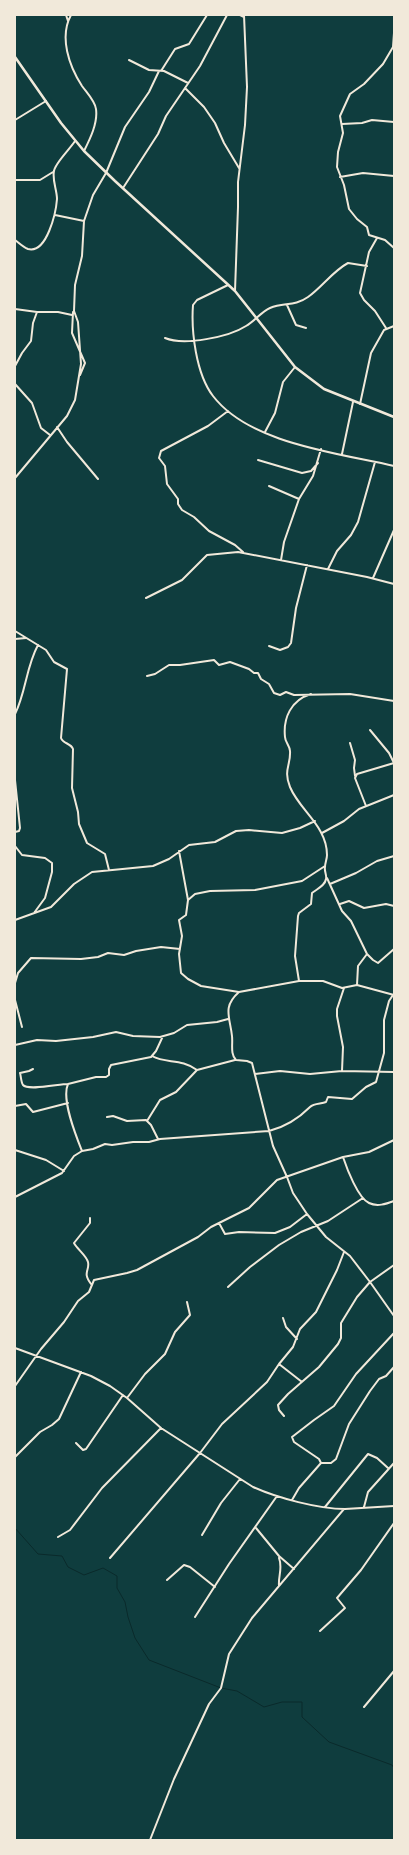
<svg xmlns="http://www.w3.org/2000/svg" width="409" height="1855" viewBox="0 0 409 1855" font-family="'Source Sans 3',sans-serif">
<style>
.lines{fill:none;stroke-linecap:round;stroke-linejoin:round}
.stream{stroke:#0a2a2b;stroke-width:1}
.minor{stroke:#f1e9da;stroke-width:2}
.tertiary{stroke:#f1e9da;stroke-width:2.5}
</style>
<rect width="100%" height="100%" fill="#0f3d3e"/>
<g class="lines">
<!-- stream -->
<path class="stream" d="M15 1528 38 1554 62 1556 68 1567 84 1575 103 1568 117 1576V1588L125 1602 128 1617 135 1638 149 1660 221 1688 237 1691 264 1707 282 1702H302V1717L329 1742 392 1765 394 1768"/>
<!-- minor -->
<path class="minor" d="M66 15 68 21
M71 15C59 37 69 66 82 86 87 93 95 101 96 109 98 123 90 139 84 151
M240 15 244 17
M394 33 393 47 383 64 364 84 350 94 340 116 343 133 338 152 337 167 344 185 349 209 357 219 367 227 369 235 385 240 394 248
M129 60 149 70 164 71 188 83
M161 71 175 49 189 44 207 15
M185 88 204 107 215 123 224 143 239 168
M15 120 46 101
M342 124 362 123 372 120 394 122
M15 171V180
M340 177 363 173 394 176
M15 180H40L53 172
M123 188 158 134 166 116 200 66 227 15
M55 215 84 221
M377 238 369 252 360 293 364 300 375 311 386 328
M15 240C19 243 23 247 28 249 47 254 56 212 57 199 57 190 52 180 54 171 55 163 70 149 75 141
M228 285 197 300 193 305C191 331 196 374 213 396 250 444 338 453 394 466
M235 291 238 207V182L245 125 247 87 244 15
M287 305 296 325 306 328
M15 309 37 312H58L72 315
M73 312 72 333 85 363 80 375
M165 338C184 346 229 337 246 326 255 321 261 312 270 308 284 302 294 307 308 297 322 287 333 271 348 263L367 266
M15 366 22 353 31 341 33 323 37 312
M15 384 32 403 41 428 50 435
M360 404 371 353 384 330 394 326
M228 411 208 426 161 451 159 458 165 466 167 484 178 499V504L182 510 194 517 209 531 235 545 243 552
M57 427 67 442 98 479
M265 432 275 413 283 382 295 367
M342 454 353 402
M258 460 302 473 311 471 318 463
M15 478 67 416 75 400 81 364 78 322 74 311 75 285 82 256 84 221 93 195 106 173 125 127 149 92 159 71
M269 486 299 499
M281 560 284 542 299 499 313 476 321 449
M328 569 337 551 351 535 358 522 375 462
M373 578 394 530
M146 598 182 580 207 555 238 552 367 577 394 584
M15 631 46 650 54 662 67 669 61 738C63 744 71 743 73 749L72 788 78 812 79 824 87 843 105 854 109 870
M15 639 26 638
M269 646 280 650 288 647 291 643 296 608 307 565
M147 676 155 674 169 665H180L214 660 219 665 230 662 249 669 254 673H258L261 679 269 684 274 693 280 695 286 692 294 695 350 694 394 701
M15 714C26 692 26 667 38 645
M370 730 389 753 394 763
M350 743 355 760 354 768 355 776
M15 771V772
M15 780 20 828 19 831 15 832
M366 806 355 778 357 774 394 763
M322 833 344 821 359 809 394 795
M15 846 22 855 45 858 52 863V872L45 898 34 913
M179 851 188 900
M327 878 342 911 351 921 367 954 373 960 378 963 394 949
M330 884 356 873 377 861 394 856
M340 904 349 901 364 908 386 904 394 906
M15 920 51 907 74 884 92 872 153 866 169 859 189 845 215 842 236 831 249 830 282 833 300 828 315 821
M299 981 295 956 298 916 299 913 311 904 312 893C317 889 325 886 326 879 327 875 324 871 325 867 325 863 327 859 327 855 327 826 300 811 290 787 283 770 291 765 290 751 290 746 285 742 285 737 283 718 291 700 311 694
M15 983 18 973 31 958 81 959 98 957 108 953 124 955 136 951 161 947 180 949
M357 985 358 966 367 954
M239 992 201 986 188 979 181 973 179 954 182 936 179 920 186 915 188 900 195 894 210 891 255 890 302 881 325 866
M394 995 357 985 342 988 323 981H299L239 992C222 1007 230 1017 232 1036 233 1044 230 1054 236 1060L247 1061 252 1063 273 1146 287 1177 293 1193 307 1214 326 1237 350 1256 370 1282 394 1316
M15 1000 22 1027
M15 1045 37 1040 56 1041 93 1037 116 1032 133 1036 160 1037 174 1033 187 1025 217 1022 228 1019
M152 1056C166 1064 181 1058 197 1070
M33 1069 29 1071 20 1073C21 1076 21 1082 23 1085 28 1091 59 1084 68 1084
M342 1071 343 1047 337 1016V1009L344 988
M255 1074 280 1071 310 1074 342 1071 394 1072
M15 1106 26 1104 33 1112 68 1103
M107 1117 113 1116 127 1121 146 1120 151 1125 158 1139
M147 1121 160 1100 176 1092 197 1070 235 1060
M15 1150 46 1160 64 1171
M82 1151C76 1136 61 1099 68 1084L96 1077H106L109 1075V1069L111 1065 151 1057 156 1051 163 1036
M343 1157C347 1169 358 1198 369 1203 377 1207 386 1204 394 1201
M15 1197 62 1173 74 1156 82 1151 93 1149 105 1144 112 1145 133 1142H149L160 1139 269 1131C285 1127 299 1118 310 1107 314 1103 321 1104 326 1102L328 1097 352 1099 366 1087 376 1082 384 1053V1020L389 1001 393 995
M90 1218V1223L74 1243C77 1249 86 1255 88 1262 90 1271 82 1272 91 1284
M219 1223 225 1234 239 1232 275 1233 290 1227 307 1214
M228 1287 250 1267 279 1245 301 1232 328 1221 363 1198
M283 1318 286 1327 297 1339
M15 1348 91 1376 110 1386 127 1398 161 1428 253 1487C277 1498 319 1509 345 1509 361 1508 378 1507 394 1506
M279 1364 302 1382
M15 1386 41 1349 64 1322 78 1301 89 1292 94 1280 127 1273 137 1270 198 1237 211 1227 249 1208 277 1180 343 1157 369 1152 394 1140
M127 1398 145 1374 165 1354 175 1332 190 1315 187 1302
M284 1416 279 1410 278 1405 288 1394 319 1367 338 1344 341 1338V1323L357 1297 370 1282 394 1265
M76 1443 83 1450 86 1449 123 1395
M15 1457 40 1432 52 1425 59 1419 81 1372
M321 1463H331L336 1459 349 1424 370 1391 379 1379 386 1376 394 1367
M292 1500 299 1488 321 1463 319 1459 294 1442 292 1437 314 1420 334 1406 356 1374 394 1333
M325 1507 368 1454 377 1458 388 1468
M364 1507 368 1492 394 1463
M256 1528 279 1556 294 1569
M202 1535 221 1503 240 1479
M58 1537 70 1530 102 1488 161 1428
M110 1558 200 1453 222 1424 267 1382 279 1364 293 1347 300 1329 316 1312 337 1270 344 1252
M167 1580 184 1565 190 1567 215 1587
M394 1582V1581
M279 1586C278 1576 283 1568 279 1558
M195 1617 229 1564 277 1496
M320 1631 345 1608 337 1598 361 1570 394 1523
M364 1707 394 1671
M150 1840 174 1779 209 1704 221 1688 229 1654 252 1618 344 1509"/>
<!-- tertiary -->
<path class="tertiary" d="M15 57 61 123 84 151 115 181 235 291 295 367 324 389 394 417"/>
</g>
<!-- border -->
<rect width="409" height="1855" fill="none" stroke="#f1e9da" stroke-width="32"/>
</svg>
